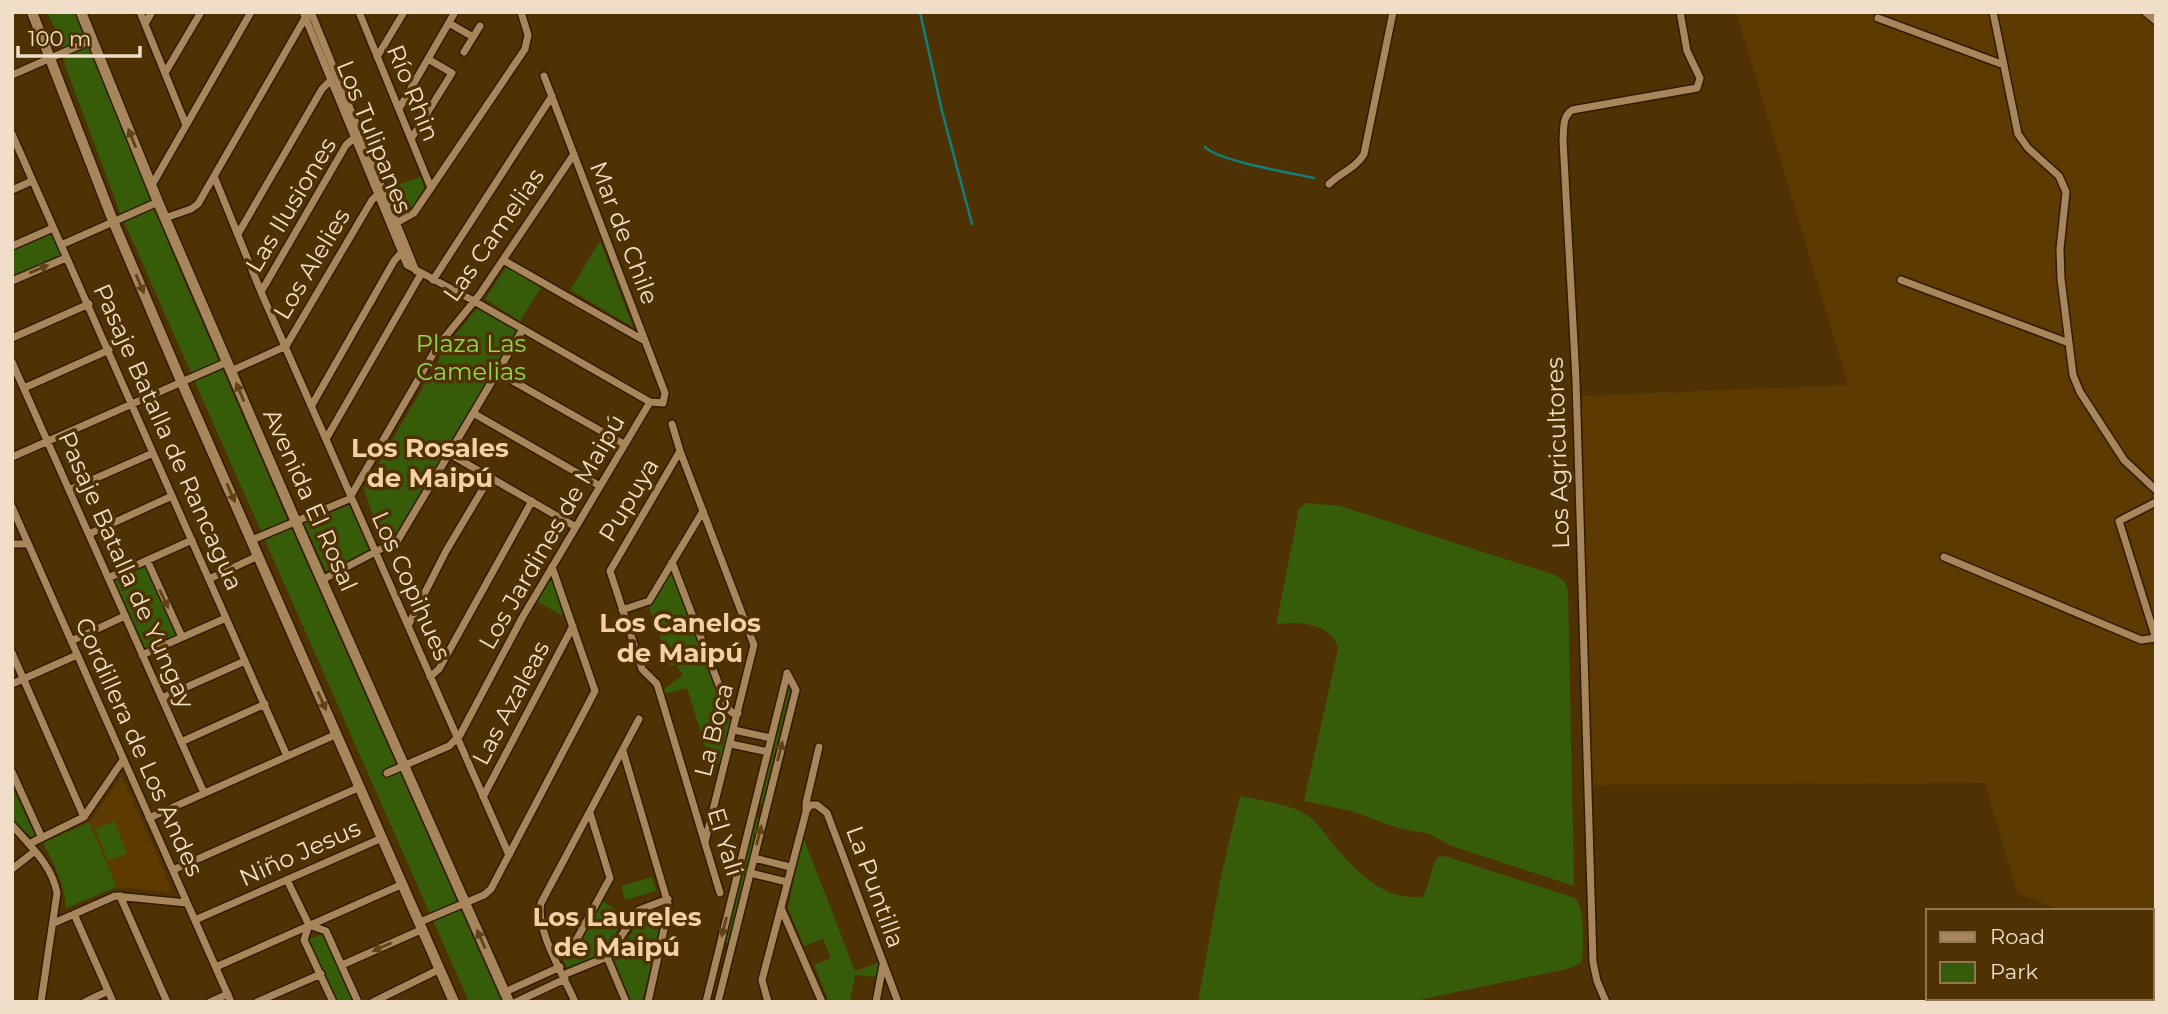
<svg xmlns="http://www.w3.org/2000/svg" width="2168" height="1014" viewBox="0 0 2168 1014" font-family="Montserrat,sans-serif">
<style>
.built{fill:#5c3a01}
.green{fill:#365c0a}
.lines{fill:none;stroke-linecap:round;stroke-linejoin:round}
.stream{stroke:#0f807e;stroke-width:2.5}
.minor-casing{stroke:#311b00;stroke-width:10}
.tertiary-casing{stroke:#311b00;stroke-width:13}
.minor{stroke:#a8865c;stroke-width:7}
.tertiary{stroke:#a8865c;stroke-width:10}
.oneway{fill:#614316}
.labels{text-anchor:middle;stroke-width:7;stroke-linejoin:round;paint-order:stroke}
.street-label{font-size:24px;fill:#f1dec9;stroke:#4f3204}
.park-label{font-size:24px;fill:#91d751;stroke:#4f3204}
.neighbourhood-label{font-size:26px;font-weight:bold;fill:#f4d0a4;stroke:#4f3204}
</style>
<rect width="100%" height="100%" fill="#4f3204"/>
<!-- built -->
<path class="built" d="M1736 12H2156V946L2152 944V911H2063L2017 893 1985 783 1593 785 1585 595 1582 396 1848 385Z
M122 776 172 889 170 892 117 887 89 822Z"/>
<!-- green -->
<path class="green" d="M47 12 83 13 147 192 180 271 284 512 502 1002H469L119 210 65 65 62 43Z
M421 177 424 189 413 208 401 215 391 187Z
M51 231 62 257 12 279V248Z
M600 241 633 327 570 290Z
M507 266 541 288 520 321 485 299Z
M480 305 520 330 395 538 388 544H383L364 489 449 342Z
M1306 503 1340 506 1555 575 1564 581 1568 590 1574 886 1449 845 1430 834 1398 828 1351 811 1304 801 1338 649C1334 624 1296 620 1276 625L1299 509Z
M349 505 370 551 326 571 304 523Z
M146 564 180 636 149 649 141 646 113 579Z
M671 575 675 577 730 722 722 764 710 762 687 688 664 694V689L683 675 676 665 670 666 648 604 653 602 667 576Z
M550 578 553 581 563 616 538 602Z
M788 686 790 690 763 804 759 803Z
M12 787 35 835 32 838 12 819Z
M1240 796C1258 800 1294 805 1308 816 1319 824 1325 834 1333 844 1356 872 1384 901 1423 897 1430 884 1430 868 1438 857L1445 856 1575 898C1585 908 1584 948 1581 963L1567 969 1409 1002H1198L1221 876Z
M756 818 760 819 729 943 725 942Z
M114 821 127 853 108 861 95 829Z
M89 822 117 887 66 908C64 883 55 865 43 843Z
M803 837 855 971 878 963 880 968 878 977 855 975 850 1002H829L814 965 831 958 823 939 804 946 788 908Z
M652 877 656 891 625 900 621 886Z
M602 901 626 916 603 954 567 968 561 956 578 947Z
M656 910 663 914 642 1002H631L614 961 643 915Z
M324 934 354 1002H338L309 939Z"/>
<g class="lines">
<!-- stream -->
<path class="stream" d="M920 12 942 111 972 224
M1205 147C1218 161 1291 173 1314 178"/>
<!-- minor casing -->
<g class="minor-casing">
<path id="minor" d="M140 12 186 125
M303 12 407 265 474 301 650 402 663 403 665 393 544 76
M311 12 416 271
M359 12 431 188
M1993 12 2018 134 2028 148 2059 176 2066 192 2060 249 2061 279 2073 375 2080 392 2124 460 2156 490
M2145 12 2156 21
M1878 18 2004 65
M449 23 473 37
M145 24 152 12
M464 52 480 26
M377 57 404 12
M165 73 201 12
M12 75 92 40
M399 109 455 12
M12 134 287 756
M411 139 452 73 428 59
M214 176 261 292 509 855
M1329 184C1340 173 1356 168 1364 154L1393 12
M152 185 251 12
M12 190 32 181
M165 218 191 209 198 204 305 18 308 16
M398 222 414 213 525 49 528 35 521 12
M238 234 322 89 330 81
M61 245 158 202
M12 246 53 228
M503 260 645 341
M433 280 552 96
M1901 280 2069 343
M12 281 66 258
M261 292 346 145 354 138
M12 338 89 304
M12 362 204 793
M231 371 286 346 372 200 378 194
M497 372 624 444
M24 388 109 350
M312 405 394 261 401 253
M473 413 600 486
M672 424 680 451 754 645 705 842
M326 439 421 274
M680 451 610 571 642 669 657 684 720 893
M448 453 576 527
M12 457 227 362
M69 490 153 453
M2156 502 2119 521 2156 639
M12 507 231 1002
M89 534 172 496
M252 540 349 499 437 347 480 294 574 154
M12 544H28
M1944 557 2141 640 2156 638
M147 560 182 637
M672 562 727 706 732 713H738
M108 578 192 540
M209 579 258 556
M322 580 398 540 523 329
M622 610 649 601 703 511
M408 626 446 551 490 477
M71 641 125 616
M12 653 84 817
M142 655 226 618
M430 677 439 669 532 501
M12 684 77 655
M162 698 245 661
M734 730 771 738
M181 742 265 704
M731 744 768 752
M623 751 669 907 648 1002
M12 772 42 838
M387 773 449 746 460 735 522 618 650 402
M483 797 573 626
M806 811 810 805H817L827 813 898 1002
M149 818 337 734
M12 825C30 846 52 865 57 893L41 1002
M29 844 84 817 123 760
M754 858 790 867
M12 869 35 851
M173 870 360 787
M750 873 787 882
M287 880 309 925 304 940 333 1002
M120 896 167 1002
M781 908 822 1002
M74 914 113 1002
M195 920 382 838
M420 922 484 895 491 889 595 691 552 567
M54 923 115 896 187 903
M309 925 326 931 358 1002
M554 954 573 946 610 878 590 813
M607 957 626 1002
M342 965 423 929
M216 967 403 884
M563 975 607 957 639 910 668 899
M505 992 560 967
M85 1002 108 991
M210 1002 228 994
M257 1002 321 974
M373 1002 440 969
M516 1002 565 979
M575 1002C564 976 535 929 541 903L639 719
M706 1002 787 674
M718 1002 796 690 787 673
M768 1002 762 980 806 812V803L819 747
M876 1002 883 965
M1606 1002 1597 981 1593 962 1576 380 1563 140C1564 129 1562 117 1572 110L1697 88 1700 78 1687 51 1680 12"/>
</g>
<!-- tertiary casing -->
<g class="tertiary-casing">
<path id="tertiary" d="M32 12 113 221 178 374 454 1002
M81 12 158 202 296 522 509 1002"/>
</g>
<!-- minor -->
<use href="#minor" class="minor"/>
<!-- tertiary -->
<use href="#tertiary" class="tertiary"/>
</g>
<!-- one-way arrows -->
<defs><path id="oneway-solid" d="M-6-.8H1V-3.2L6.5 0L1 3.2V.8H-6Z" transform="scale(1.75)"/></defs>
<g class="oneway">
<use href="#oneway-solid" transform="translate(132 138) rotate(-112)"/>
<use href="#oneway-solid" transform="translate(39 269) rotate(-23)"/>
<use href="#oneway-solid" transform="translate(140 284) rotate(67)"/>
<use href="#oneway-solid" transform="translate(240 392) rotate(-113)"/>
<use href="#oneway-solid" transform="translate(231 493) rotate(66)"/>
<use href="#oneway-solid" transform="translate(164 599) rotate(65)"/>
<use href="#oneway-solid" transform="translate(322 701) rotate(66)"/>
<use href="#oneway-solid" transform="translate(780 751) rotate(-76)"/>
<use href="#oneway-solid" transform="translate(759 835) rotate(-76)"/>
<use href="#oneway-solid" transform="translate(724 927) rotate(104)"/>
<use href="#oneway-solid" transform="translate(481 939) rotate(-114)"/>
<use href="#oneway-solid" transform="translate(382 947) rotate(156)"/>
</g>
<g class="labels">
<!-- street labels -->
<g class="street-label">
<text transform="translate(413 93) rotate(68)" y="8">Río Rhin</text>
<text transform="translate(374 137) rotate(68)" y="8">Los Tulipanes</text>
<text transform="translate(291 205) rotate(-59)" y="8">Las Ilusiones</text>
<text transform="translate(624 233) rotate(69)" y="8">Mar de Chile</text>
<text transform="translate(494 235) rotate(-55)" y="8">Las Camelias</text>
<text transform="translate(312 264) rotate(-59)" y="8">Los Alelies</text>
<text transform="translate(168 437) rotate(66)" y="8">Pasaje Batalla de Rancagua</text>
<text transform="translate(1558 453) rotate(-92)" y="8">Los Agricultores</text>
<text transform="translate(310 500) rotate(66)" y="8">Avenida El Rosal</text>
<text transform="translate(629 500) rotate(-59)" y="8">Pupuya</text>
<text transform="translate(552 532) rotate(-60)" y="8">Los Jardines de Maipú</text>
<text transform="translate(126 570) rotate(66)" y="8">Pasaje Batalla de Yungay</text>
<text transform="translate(411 586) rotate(66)" y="8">Los Copihues</text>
<text transform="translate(511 703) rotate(-62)" y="8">Las Azaleas</text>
<text transform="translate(714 730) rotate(-76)" y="8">La Boca</text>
<text transform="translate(139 747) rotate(66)" y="8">Cordillera de Los Andes</text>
<text transform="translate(725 842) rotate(73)" y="8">El Yali</text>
<text transform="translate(300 853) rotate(-24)" y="8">Niño Jesus</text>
<text transform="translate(875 887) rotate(70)" y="8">La Puntilla</text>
</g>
<!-- park labels -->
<g class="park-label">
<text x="471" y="352">Plaza Las<tspan x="471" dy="28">Camelias</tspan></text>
</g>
<!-- neighbourhood labels -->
<g class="neighbourhood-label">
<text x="430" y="457">Los Rosales<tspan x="430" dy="30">de Maipú</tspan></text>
<text x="680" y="632">Los Canelos<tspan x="680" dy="30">de Maipú</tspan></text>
<text x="617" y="926">Los Laureles<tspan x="617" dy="30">de Maipú</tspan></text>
</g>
</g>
<!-- border -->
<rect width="2168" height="1014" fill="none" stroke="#f1dec9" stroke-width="28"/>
<!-- legend -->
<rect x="1926" y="909" width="228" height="91" fill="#4f3204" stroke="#907753" stroke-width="2"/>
<rect x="1940" y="932" width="35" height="10" fill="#a8865c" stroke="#907753" stroke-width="2"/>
<text x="1990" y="944" font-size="21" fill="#f1dec9">Road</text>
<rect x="1940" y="962" width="35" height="21" fill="#365c0a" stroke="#907753" stroke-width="2"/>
<text x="1990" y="979" font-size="21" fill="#f1dec9">Park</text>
<!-- scale -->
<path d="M18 46v10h122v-10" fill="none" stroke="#f1dec9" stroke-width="3.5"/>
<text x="28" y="46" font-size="21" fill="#f1dec9" stroke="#4f3204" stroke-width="5" paint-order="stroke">100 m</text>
</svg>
